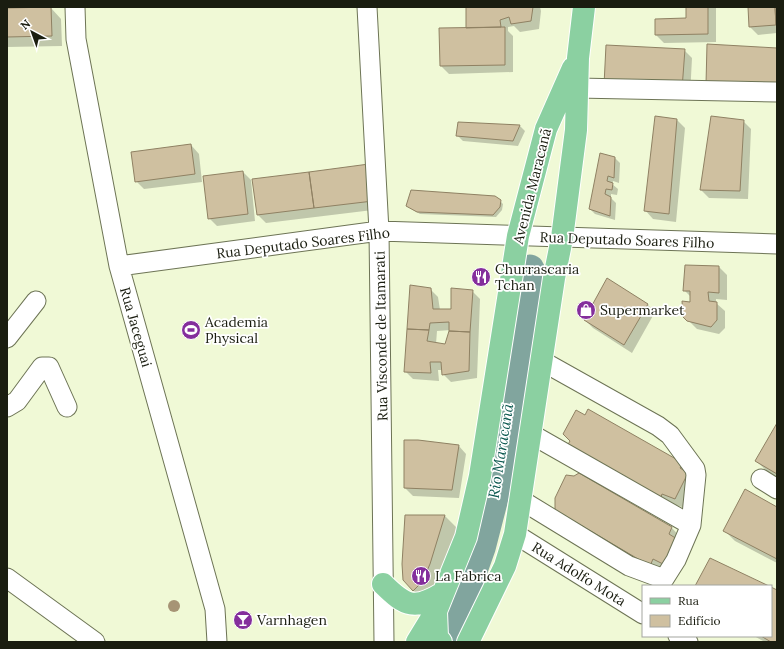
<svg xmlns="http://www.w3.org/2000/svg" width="784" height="649" viewBox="0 0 784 649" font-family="Lora,serif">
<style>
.shadow{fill:#0003;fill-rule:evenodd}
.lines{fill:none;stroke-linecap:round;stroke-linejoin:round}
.river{stroke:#81a59e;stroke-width:29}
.building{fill:#cfc0a0;stroke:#8f8163}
.minor-casing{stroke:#6d7455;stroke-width:21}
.major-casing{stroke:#fff;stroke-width:24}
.minor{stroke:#fff;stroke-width:19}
.major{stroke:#8bd0a1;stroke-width:22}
.tree{fill:#a69475}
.labels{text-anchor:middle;stroke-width:3.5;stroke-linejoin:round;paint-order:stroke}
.street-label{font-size:14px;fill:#1a1d10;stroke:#fff}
.poi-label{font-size:14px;fill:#1a1d10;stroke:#fff;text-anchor:start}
.water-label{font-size:15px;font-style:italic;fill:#0b584f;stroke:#fff}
</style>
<rect width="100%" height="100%" fill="#f0f9d6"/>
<!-- shadow -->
<path class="shadow" d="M467 7H540L541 11 539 29 520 32 514 26 508 27V31L513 36V72L449 74 441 66 467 29Z
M687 7H716V42L664 43 656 35 687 19Z
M749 7H777V33L758 35 750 27Z
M51 8 61 19 62 46 7 47V9Z
M684 50 692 58 690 96 613 92Z
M656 117 677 120 685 128 676 222 653 219 645 210Z
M743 121 751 129 748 199 709 198 701 190Z
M520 126 525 131 518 146 463 141 458 136Z
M191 145 199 154 202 182 144 189 136 181Z
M615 158 620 163 619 183 613 181 612 184 618 189 617 195 611 194V198L616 203 615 220 595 214 590 209Z
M369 165 381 209 266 223 258 215Z
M243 172 251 180 255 221 217 226 209 218Z
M500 201 503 204 502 210 496 217 420 214 410 208Z
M719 267 727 275V300L716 299V303L725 311V328L719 334 697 329 684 316 690 303 691 297 684 290Z
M430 289 438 297 440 310H452L472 291 480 299 477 378 451 382 443 374V370H438L439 381 413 379 405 371ZM451 330 446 346 436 344 437 331Z
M647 304 655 312 632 353 593 328 585 320Z
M586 417 683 464 693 474 685 508 673 504 671 510Z
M777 425V477L767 471 756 461Z
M458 445 466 454 459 498 413 496 405 488Z
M579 474 672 528 682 539 661 575 567 521 575 477Z
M777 508V563L735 541 724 530Z
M406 516H445L460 531 428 605 413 590Z
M771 588 777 591V642H765L754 636H771Z"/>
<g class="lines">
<!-- river -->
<path class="river" d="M453 627 481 548 495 494 530 269"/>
</g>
<!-- building -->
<path class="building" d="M51 7 52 36 7 37V8Z
M466 7H533L531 21 511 24 509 17 500 20 501 27 466 28Z
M686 7H708V34L655 35V19L686 18Z
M748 7H775L776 25 749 27Z
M775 7H777V25H776Z
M505 27V65L440 66 439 28Z
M707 44 777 48V87L706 84Z
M606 45 685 49 682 89 604 85Z
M655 116 677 119 669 214 644 211Z
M711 116 744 120 740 191 700 190Z
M458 122 520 125 513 141 456 136Z
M191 144 195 174 135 182 131 152Z
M600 153 615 157 614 178 608 176 607 181 613 183 612 190 606 189 605 194 611 197 610 216 589 209Z
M369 164 373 201 314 208 309 172Z
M243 171 248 214 208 219 203 176Z
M309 172 314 208 257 215 252 179Z
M411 190 495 196 501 200 500 207 493 215 417 212 406 206Z
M685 265 719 266V293L708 292 709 301 717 302V320L711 327 687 321 683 317 682 301 690 302V291H683Z
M607 278 648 304 624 345 584 320Z
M410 285 431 288 433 309H451V288L473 290 470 332 449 331V322L430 323 429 330 407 329Z
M407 329 429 330 427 341 445 344 449 331 470 332 469 371 442 375 441 362H430L431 373 404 372Z
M588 409 683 463 680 468 688 473 675 499 662 494 660 500 567 446 570 441 563 434 576 410 585 415Z
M777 423V474L755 461Z
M404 440H418L459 445 452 490 404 488Z
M579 473 672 527 669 534 677 539 663 564 653 559 650 566 555 510V498L566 475 574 476Z
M745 489 777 507V559L723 531Z
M405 515H445L430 564 422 582 413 591 403 580 402 564Z
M710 558 769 586H695Z
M771 587 777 590V641L776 642H771L761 636H771Z"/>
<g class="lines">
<!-- minor casing -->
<g class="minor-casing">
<path id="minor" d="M75 7 76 39 119 266 215 609 217 642
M367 7 379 231 384 642
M577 88 777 92
M119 266 379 231 777 244
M7 338 36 301
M7 407 17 401 42 367H49L67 407
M531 434 691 525
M761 479 777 489
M521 500 629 566 664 579 676 560 691 525 696 475 695 469 670 435 658 426 542 361
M515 534 643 614
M7 578 95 642
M678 636 688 642"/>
</g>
<!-- major casing -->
<g class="major-casing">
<path id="major" d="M383 584C406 607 415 610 443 593
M436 611 437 637 441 642
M417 642 436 611 466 537 480 476 518 236 546 129 573 68
M468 642 505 566 515 534 554 278 562 238 576 130 578 58 584 7"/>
</g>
<!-- minor -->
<use href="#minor" class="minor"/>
<!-- major -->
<use href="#major" class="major"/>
</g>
<!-- trees -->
<circle class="tree" cx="174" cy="606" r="6"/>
<!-- icons -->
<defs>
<g id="restaurant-disc" transform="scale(1)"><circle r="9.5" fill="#842e9c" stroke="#fff"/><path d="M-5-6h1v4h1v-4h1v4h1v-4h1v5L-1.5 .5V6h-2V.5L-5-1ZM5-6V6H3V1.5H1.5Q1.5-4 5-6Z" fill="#fff"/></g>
<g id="shop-disc" transform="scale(1)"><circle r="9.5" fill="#842e9c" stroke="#fff"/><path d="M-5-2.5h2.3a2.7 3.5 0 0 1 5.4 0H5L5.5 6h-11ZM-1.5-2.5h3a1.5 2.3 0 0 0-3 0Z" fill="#fff"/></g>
<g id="stadium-disc" transform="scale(1)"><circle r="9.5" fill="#842e9c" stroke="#fff"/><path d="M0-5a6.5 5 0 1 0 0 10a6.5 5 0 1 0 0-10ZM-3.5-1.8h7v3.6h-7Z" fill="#fff"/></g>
<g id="bar-disc" transform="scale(1)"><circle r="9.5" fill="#842e9c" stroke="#fff"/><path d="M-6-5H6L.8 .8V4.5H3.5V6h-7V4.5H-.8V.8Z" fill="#fff"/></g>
</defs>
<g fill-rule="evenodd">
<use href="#restaurant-disc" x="481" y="277"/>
<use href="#shop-disc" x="586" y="310"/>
<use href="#stadium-disc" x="191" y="330"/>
<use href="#restaurant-disc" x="421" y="576"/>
<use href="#bar-disc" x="243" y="620"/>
</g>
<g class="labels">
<!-- street labels -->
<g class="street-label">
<text transform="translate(532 186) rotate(-76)" y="5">Avenida Maracanã</text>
<text transform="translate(627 240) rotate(2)" y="5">Rua Deputado Soares Filho</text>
<text transform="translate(303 243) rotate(-7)" y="5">Rua Deputado Soares Filho</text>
<text transform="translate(136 327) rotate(74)" y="5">Rua Jaceguai</text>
<text transform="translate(381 336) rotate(-91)" y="5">Rua Visconde de Itamarati</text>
<text transform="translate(579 574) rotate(32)" y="5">Rua Adolfo Mota</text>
</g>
<!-- poi labels -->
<g class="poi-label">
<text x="495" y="274">Churrascaria<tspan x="495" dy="16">Tchan</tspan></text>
<text x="600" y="315">Supermarket</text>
<text x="205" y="327">Academia<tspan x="205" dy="16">Physical</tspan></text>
<text x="435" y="581">La Fabrica</text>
<text x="257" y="625">Varnhagen</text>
</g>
<!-- water labels -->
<g class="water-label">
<text transform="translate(501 451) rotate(-81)" y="5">Rio Maracanã</text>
</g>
</g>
<!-- border -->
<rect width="784" height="649" fill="none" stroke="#1a1d10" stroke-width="16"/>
<!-- legend -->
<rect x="642" y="585" width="130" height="52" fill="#ffffff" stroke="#a3a59f"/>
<rect x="650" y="598" width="20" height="6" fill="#8bd0a1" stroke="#a3a59f"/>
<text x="678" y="605" font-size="12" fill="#1a1d10">Rua</text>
<rect x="650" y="615" width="20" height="12" fill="#cfc0a0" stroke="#a3a59f"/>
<text x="678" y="625" font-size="12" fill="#1a1d10">Edifício</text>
<!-- north arrow -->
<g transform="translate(32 32) rotate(319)" stroke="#ffffff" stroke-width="3" paint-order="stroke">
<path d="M0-3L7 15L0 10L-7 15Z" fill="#1a1d10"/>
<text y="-6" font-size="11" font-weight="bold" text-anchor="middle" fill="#1a1d10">N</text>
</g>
</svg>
